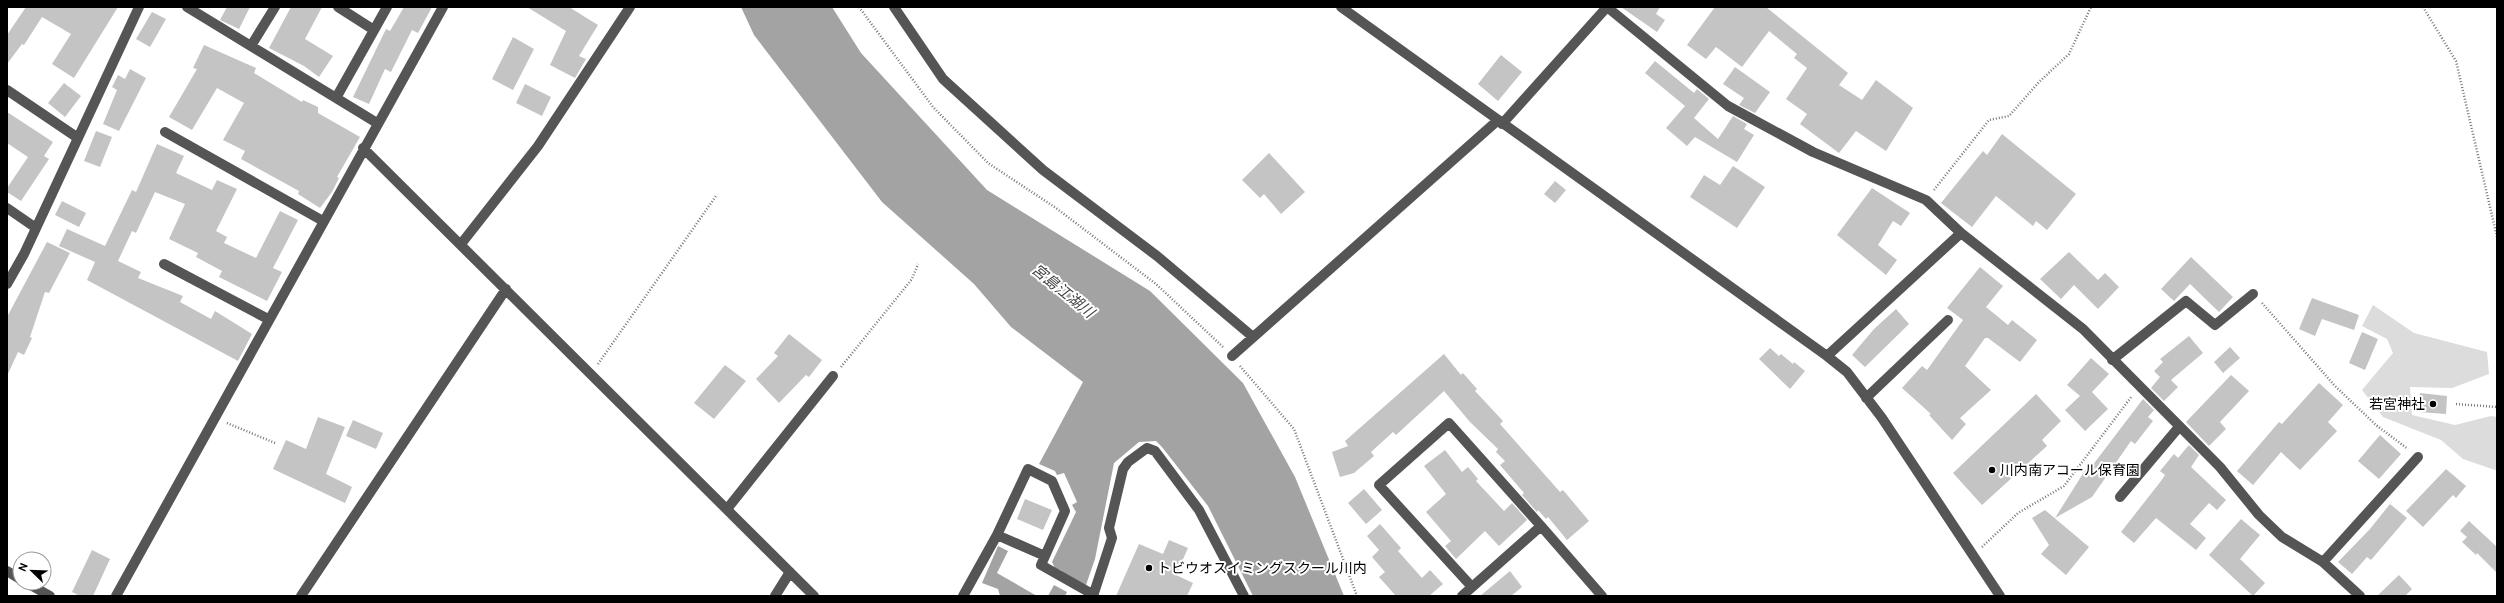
<svg xmlns="http://www.w3.org/2000/svg" width="2504" height="603" viewBox="0 0 2504 603" font-family="Cabin,'Noto Sans JP',sans-serif">
<style>
.green{fill:#dcdcdc}
.water{fill:#a3a3a3}
.building{fill:#c4c4c4}
.lines{fill:none;stroke-linecap:round;stroke-linejoin:round}
.path{stroke:#777;stroke-width:2.5;stroke-dasharray:1 2;stroke-linecap:butt}
.minor{stroke:#555;stroke-width:10}
.poi-dot{fill:#000;stroke:#fff;stroke-width:1.5}
.labels{text-anchor:middle;stroke-width:4;stroke-linejoin:round;paint-order:stroke}
.poi-label{font-size:14px;fill:#000;stroke:#fff;text-anchor:start}
.water-label{font-size:15px;font-style:italic;fill:#444;stroke:#fff}
</style>
<rect width="100%" height="100%" fill="#fff"/>
<!-- green -->
<path class="green" d="M2373 305 2414 333 2487 352 2489 374 2452 388 2410 387 2412 415 2455 425 2491 416 2497 417V469L2495 470 2463 459 2441 440 2383 417 2362 390 2393 353 2387 339 2362 326Z"/>
<!-- water -->
<path class="water" d="M741 7H832L861 53 987 190 1150 291 1243 383 1295 477 1344 596H1253L1208 506 1162 447 1156 441 1139 442 1114 463 1095 559 1086 585 1061 574 1062 571 1055 568 1052 562 1076 512 1072 505 1077 502 1064 473 1057 475 1055 471 1039 464 1083 382 1011 327 974 284 882 202 754 35Z
M998 546 1008 551 997 573 1037 596H1000L998 589 982 583Z
M1054 585 1067 592 1065 596H1048Z"/>
<!-- building -->
<path class="building" d="M26 7H118L74 78 52 64 71 34 42 17 24 45 22 44 7 64V35Z
M227 7H250L239 29 220 20Z
M291 7H322L305 39 333 56 319 77 304 66 269 48Z
M404 7H432L418 33 412 30 391 72 385 69 369 104 353 97 386 29 390 31Z
M527 7H569L598 25 579 56 586 59 575 78 550 65 566 31Z
M1621 7H1660L1656 14 1665 20 1657 32Z
M1715 7H1766L1848 73 1839 85 1862 100 1876 80 1913 108 1886 151 1856 131 1839 153 1800 124 1807 114 1786 99 1807 68 1794 58 1797 54 1769 31 1742 67 1716 47 1706 59 1687 45Z
M152 12 166 19 150 47 136 39Z
M513 37 534 49 513 90 492 79Z
M204 45 256 68 254 73 302 102 303 100 318 107V113L360 137 337 177 339 178 332 192 320 208 298 194 299 191 241 159 245 151 223 140 244 103 217 88 192 130 169 117 197 69 193 68Z
M1501 55 1522 72 1498 101 1478 84Z
M1655 61 1694 93 1697 89 1709 99 1694 118 1718 139 1733 116 1747 124 1744 129 1754 135 1737 162 1695 137 1687 146 1666 128 1685 106 1645 73Z
M1735 67 1770 92 1755 113 1739 105 1744 98 1723 84Z
M130 69 146 78 119 131 103 124 117 90 112 87 118 75 125 79Z
M64 83 81 96 65 117 48 103Z
M525 84 551 97 542 116 516 103Z
M7 112 53 142 44 156 49 159 21 201 7 192V188L28 157 7 143Z
M96 131 112 137 100 167 84 161Z
M2002 134 2076 194 2047 230 2036 221 2033 226 1996 196 1972 227 1941 203 1983 151 1987 155Z
M157 144 184 156 176 173 212 190 217 180 237 189 216 231 227 237 224 243 256 258 280 211 298 220 273 268 282 272 267 301 219 277 222 271 196 257 198 253 169 239 185 204 155 192 136 233 132 231 118 261 141 272 138 278 183 296 180 302 211 319 215 311 252 334 238 361 87 280 95 262 59 246 67 229 105 246 132 190 136 192Z
M1269 153 1305 192 1281 214 1264 194 1260 198 1242 180Z
M1733 166 1765 187 1737 228 1690 197 1704 175 1720 185Z
M1555 181 1566 190 1555 203 1544 194Z
M1872 188 1910 213 1901 226 1893 221 1878 245 1897 260 1886 275 1837 235Z
M62 201 86 213 79 227 55 215Z
M47 242 70 253 49 293 45 292 30 337 32 338 24 355 18 352 7 376V317Z
M2069 252 2098 280 2105 273 2119 287 2098 309 2074 285 2061 299 2040 279Z
M2191 257 2233 297 2219 312 2190 284 2174 301 2161 289Z
M1980 267 2003 286 1986 307 2008 325 2012 320 2037 340 2020 362 1988 338H1985L1965 366 1991 390 1960 418 1966 424 1952 440 1929 415 1931 414 1902 388 1922 366 1927 370 1963 320 1947 308Z
M2312 298 2359 315 2354 330 2322 319 2315 336 2299 329Z
M1896 309 1909 324 1865 367 1852 355 1874 329Z
M2362 332 2378 339 2365 370 2349 363Z
M789 334 822 360 809 377 806 375 779 403 756 379 778 356 774 353Z
M2189 336 2203 353 2171 380 2178 387 2164 401 2151 388 2160 377 2154 371 2163 362 2160 359Z
M2230 347 2240 358 2223 373 2214 362Z
M1770 348 1779 356 1781 354 1793 364 1794 362 1805 371 1790 389 1759 359Z
M1444 354 1461 375 1463 373 1477 389 1475 391 1503 421 1500 424 1560 492 1563 490 1589 521 1567 540 1548 517 1546 519 1538 510 1537 512 1522 495 1524 493 1500 465 1505 461 1496 452 1498 449 1470 422 1444 391 1396 435 1393 432 1371 452 1374 456 1354 473 1340 477 1332 452 1348 446 1345 441Z
M2091 358 2109 374 2092 392 2108 409 2085 431 2065 410 2080 396 2067 385Z
M725 365 746 381 714 419 694 403Z
M2231 375 2249 391 2220 422 2226 429 2209 446 2186 422Z
M2319 383 2343 405 2328 422 2337 431 2300 470 2281 452 2253 485 2237 471 2279 422 2282 424Z
M2420 393 2447 396 2446 414 2419 412Z
M2036 394 2061 421 2042 440 2047 446 1982 505 1953 473Z
M2143 399 2154 410 2148 417 2153 421 2135 444 2131 441 2092 497 2055 518 2089 464 2092 466Z
M318 417 345 427 326 474 352 487 345 503 273 469 286 440 306 449Z
M353 420 383 433 376 449 346 436Z
M2380 435 2401 454 2379 479 2358 461Z
M2189 445 2199 455 2191 467 2226 500 2217 510 2209 503 2190 524 2206 538 2196 550 2156 518 2134 543 2121 532 2161 481 2165 475 2160 471 2174 454 2178 458Z
M1445 450 1462 472 1468 467 1478 479 1476 481 1504 511 1512 503 1527 520 1499 546 1485 531 1456 559 1445 546 1451 541 1426 512 1446 494 1424 466Z
M2446 469 2466 486 2456 498 2453 495 2423 527 2406 511Z
M1364 489 1382 510 1366 524 1348 503Z
M1025 499 1052 510 1043 530 1017 519Z
M2390 504 2407 518 2371 560 2367 557 2352 574 2338 562 2370 529Z
M2045 510 2089 547 2066 575 2041 554 2049 545 2032 518Z
M2241 519 2260 535 2240 559 2265 583 2253 596 2209 555Z
M2469 521 2497 547V573L2477 553 2476 555 2462 542 2467 537 2460 531Z
M1380 524 1401 548 1398 551 1422 578 1430 570 1443 584 1429 596H1396L1379 577 1385 572 1372 557 1379 550 1367 536Z
M1169 540 1188 548 1176 575 1193 583 1187 596H1116L1139 544 1163 554Z
M92 550 110 559 93 596H80L72 592Z
M1510 571 1522 587 1511 596H1480Z
M2399 575 2412 589 2405 596H2377Z"/>
<g class="lines">
<!-- path -->
<path class="path" d="M859 7 933 107 988 163 1056 208 1156 284 1223 347
M2423 7 2456 61 2497 237
M1934 190 1989 120 2009 116 2039 82 2069 54 2091 7
M2262 303 2335 386 2376 425 2408 449
M598 364 716 196
M1240 366 1294 429 1357 596
M841 367 912 279 918 264
M2456 404 2497 407
M227 423 275 443
M1982 547 2018 513 2064 486 2132 396"/>
<!-- minor -->
<path class="minor" d="M187 7 377 123
M338 7 374 30
M894 7 943 79 1043 170 1157 256 1253 337
M1341 7 1827 356
M251 46 275 7
M7 90 78 138
M336 98 387 7
M1502 124 1607 7 1728 106 1813 152 1926 200 1961 233 2083 329 2220 467 2259 515 2282 537 2323 562 2360 596
M165 132 323 221
M363 148 814 596
M7 208 36 228
M1961 233 1827 356 1847 372 1882 418 2000 596
M461 244 538 146 630 7
M164 264 268 319
M7 284 24 254 139 7
M1232 356 1497 121
M2112 360 2186 301 2215 325 2253 294
M1866 398 1948 320
M2120 497 2179 427
M727 509 833 376
M1045 556 997 535 1028 469 1052 481 1065 511 1041 565 1094 595
M2323 562 2418 457
M7 571 20 579
M27 583 50 596
M1472 587 1379 485 1449 423 1541 526
M116 596 443 7
M301 596 506 289
M775 596 790 572
M963 596 997 535
M1093 596 1112 538 1109 528 1123 469 1128 462 1147 448 1155 451 1199 510 1244 596
M1462 596 1541 526 1602 596"/>
</g>
<!-- markers -->
<g class="poi-dot">
<circle cx="2433" cy="404" r="4"/>
<circle cx="1992" cy="470" r="4"/>
<circle cx="1149" cy="568" r="4"/>
</g>
<g class="labels">
<!-- poi labels -->
<g class="poi-label">
<text x="2425" y="409" text-anchor="end">若宮神社</text>
<text x="2000" y="475">川内南アコール保育園</text>
<text x="1157" y="573">トビウオスイミングスクール川内</text>
</g>
<!-- water labels -->
<g class="water-label">
<text transform="translate(1063 291) rotate(39)" y="5">宮島江湖川</text>
</g>
</g>
<!-- border -->
<rect width="2504" height="603" fill="none" stroke="#000000" stroke-width="16"/>
<!-- north arrow -->
<g transform="translate(32 571) rotate(293)"><circle r="19" fill="#ffffff" stroke="#999999"/>
<path d="M0-3L7 15L0 10L-7 15Z" fill="#000000"/>
<text y="-6" font-size="11" font-weight="bold" text-anchor="middle" fill="#000000">N</text>
</g>
</svg>
